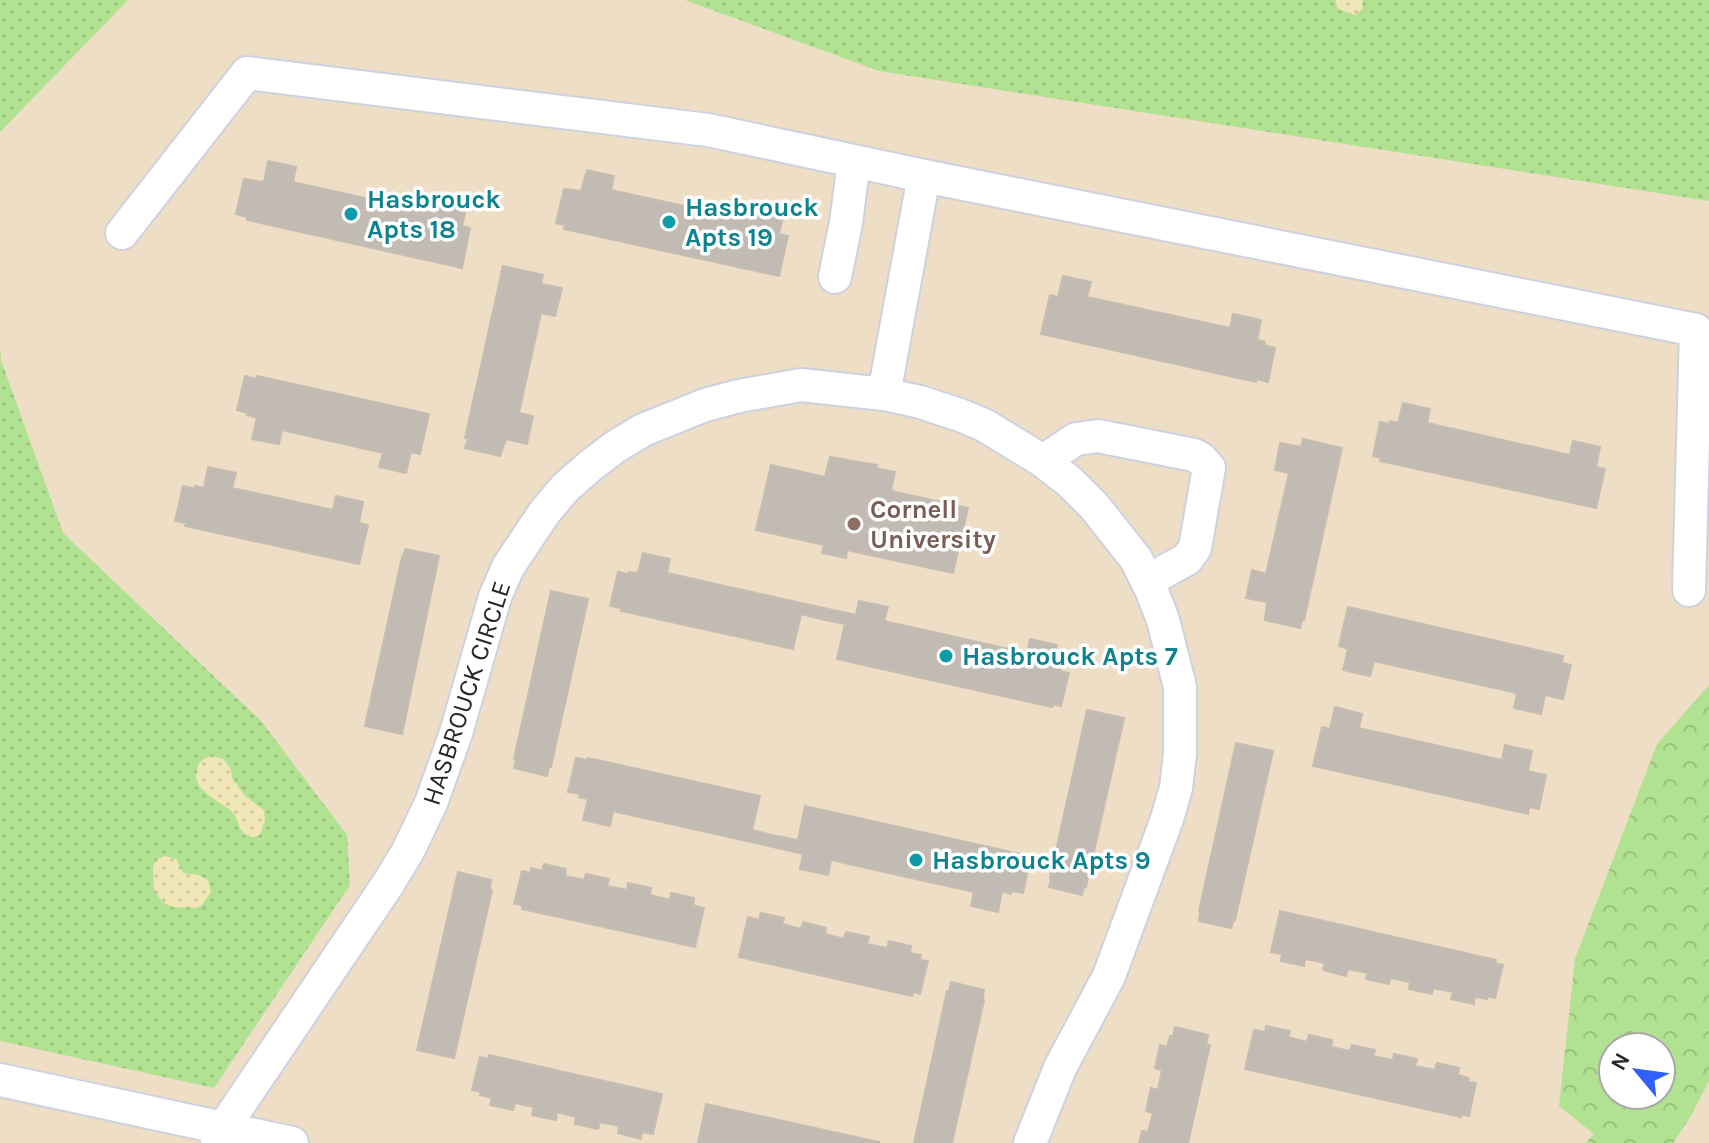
<svg xmlns="http://www.w3.org/2000/svg" width="1709" height="1143" viewBox="0 0 1709 1143" font-family="Karla,sans-serif">
<style>
.education{fill:#eddec5;fill-rule:evenodd}
.grass{fill:url(#grass-dots)}
.forest{fill:url(#forest-crowns);fill-rule:evenodd}
.sand{fill:url(#sand-dots)}
.building{fill:#c2bbb4;stroke:#c5bdb1;stroke-width:2}
.lines{fill:none;stroke-linecap:round;stroke-linejoin:round}
.minor-casing{stroke:#cdd1e0;stroke-width:36}
.minor{stroke:#fff;stroke-width:32}
.culture-dot{fill:#0f9aa8;stroke:#fff;stroke-width:3}
.education-dot{fill:#8d6e63;stroke:#fff;stroke-width:3}
.labels{text-anchor:middle;stroke-width:7;stroke-linejoin:round;paint-order:stroke}
.culture-label{font-size:26px;font-weight:bold;fill:#0d838f;stroke:#fff;text-anchor:start}
.education-label{font-size:26px;font-weight:bold;fill:#785e54;stroke:#fff;text-anchor:start}
.street-label{font-size:26px;fill:#272727;stroke:#fff}
</style>
<defs>
<pattern id="grass-dots" width="8" height="8" patternUnits="userSpaceOnUse" patternTransform="scale(2)"><rect width="8" height="8" fill="#b1e292"/><path d="M2 2h.1M6 6h.1" fill="none" stroke="#98c27e" stroke-width="1.8" stroke-linecap="round"/></pattern>
<pattern id="forest-crowns" width="20" height="18" patternUnits="userSpaceOnUse" patternTransform="scale(2)"><rect width="20" height="18" fill="#b1e292"/><path d="M2 6a3 3 0 1 1 6 0M12 15a3 3 0 1 1 6 0" fill="none" stroke="#98c27e"/></pattern>
<pattern id="sand-dots" width="8" height="8" patternUnits="userSpaceOnUse" patternTransform="scale(2)"><rect width="8" height="8" fill="#f1e6b8"/><path d="M2 2h.1M6 6h.1" fill="none" stroke="#cfc59e" stroke-width="1.8" stroke-linecap="round"/></pattern>
</defs>
<rect width="100%" height="100%" fill="#eae1d7"/>
<!-- education -->
<path class="education" d="M0 0H1709V1143H0ZM1613 1047H1661V1095H1613Z"/>
<!-- grass -->
<path class="grass" d="M0 0H128L0 132Z
M685 0H1709V201L879 71Z
M0 345 1 360 63 533 261 721 347 835 350 885 214 1088 0 1041Z"/>
<!-- forest -->
<path class="forest" d="M1709 685V1081L1692 1114 1673 1143H1586L1594 1134 1559 1106 1575 959 1657 744ZM1613 1047H1661V1095H1613Z"/>
<!-- sand -->
<path class="sand" d="M1335 0H1362L1363 8 1356 15 1338 9Z
M213 756 223 759 231 769 232 778 245 796 264 810 265 820 260 835C254 837 253 838 247 835 238 831 239 821 234 814 222 800 188 792 198 766 201 759 205 758 213 756Z
M165 856 176 859 183 873 199 875 208 880 211 892 202 905 197 908 173 907 166 904 161 900 154 890 153 867 157 859Z"/>
<!-- building -->
<path class="building" d="M268 161 296 167 293 182 436 214 439 199 467 205 462 226 470 228 462 268 247 220V217L236 214 244 179 264 182Z
M587 170 614 176 611 190 753 221 756 207 784 213 779 234 788 236 779 276 564 229 565 225 556 223 564 189 581 191Z
M503 266 543 275 541 284 562 288 555 316 541 313 519 413 533 416 527 444 506 439 500 456 465 448 468 439 465 438Z
M1063 276 1091 282 1087 297 1230 328 1233 314 1261 320 1257 340 1265 342 1264 345 1275 348 1268 382 1256 379V382L1041 334 1050 295 1058 297Z
M245 376 256 379 257 376 429 414 420 454 411 452 406 473 379 467 383 453 282 430 279 444 252 439 257 418 247 415 248 413 237 410Z
M1403 403 1430 409 1427 423 1570 455 1573 441 1600 447 1596 467 1605 469 1596 508 1380 461 1381 458 1373 456 1380 422 1390 424V421L1398 423Z
M1303 439 1342 448 1304 620 1302 619 1300 628 1265 620 1267 602 1246 598 1252 570 1266 574 1289 473 1275 470 1280 443 1301 447Z
M830 457 877 465 876 468 895 472 891 491 968 508 953 573 847 550 846 558 822 553 824 545 756 530 771 465 825 477Z
M208 467 236 473 232 488 333 510 336 496 363 502 359 523 368 525 359 564 185 526 186 523 175 521 183 486 195 489V486L204 488Z
M406 549 439 556 402 734 365 726 402 557Z
M643 553 670 559 667 573 828 609 825 620 801 614 793 649 621 611V608L610 606 618 572 628 574 629 572 638 573Z
M551 591 588 599 551 767H549L547 776 514 768 516 759H514Z
M859 601 888 607 884 621 1027 653 1030 639 1057 645 1052 666 1061 668 1060 671 1069 673 1061 706 1053 704 1052 707 837 659 845 624 825 620 828 609 856 615Z
M1348 607 1563 656 1562 663 1571 665 1563 699 1545 695 1541 714 1514 708 1517 693 1374 661 1370 676 1343 670 1348 649 1339 646Z
M1335 707 1362 714 1359 728 1502 760 1505 745 1532 751 1528 771 1546 775 1539 809 1529 807 1528 814 1313 766 1322 727 1330 729Z
M1087 710 1124 718 1086 887 1084 886 1082 895 1049 887 1051 879 1050 878Z
M1236 743 1273 751 1235 920 1234 919 1231 928 1199 921 1200 912 1199 911Z
M576 758 588 760V758L760 796 752 830 776 836 773 847 613 811 610 826 583 820 588 799 579 797 580 794 568 792Z
M805 806 1020 854 1019 856 1030 859 1023 893 1012 891 1011 894 1002 891 998 912 971 906 974 892 831 860 828 875 800 869 803 854 773 847 776 836 798 840Z
M544 864 566 869 565 876 584 880 586 874 609 879 607 886 627 890 628 883 651 888 650 895 670 900 671 893 694 898 693 905 704 908 695 947 522 909V905L514 904 522 871 531 873V868L542 871Z
M458 872 491 880 490 889 492 890 454 1058 417 1050Z
M1280 911 1496 960 1495 963 1503 965 1495 998 1487 996V999L1475 997 1474 1004 1451 999 1453 992 1433 988 1432 994 1409 989 1410 982 1390 978 1389 984 1366 979 1368 973 1348 969 1346 976 1323 970 1325 963 1305 959 1304 966 1281 961 1282 954 1271 952Z
M761 913 784 918 782 924 801 929 803 922 826 928 825 934 844 939 846 932 869 937 867 944 887 948 889 941 911 946 910 953 921 955 920 960 928 961 920 994 913 992 912 996 739 957 748 917 759 920Z
M951 982 984 990 983 999 984 1000 952 1143H914L947 991 949 992Z
M1266 1026 1290 1031 1288 1037 1307 1042 1309 1035 1332 1040 1331 1047 1350 1051 1352 1045 1375 1050 1373 1056 1393 1060 1394 1054 1417 1059 1415 1066 1435 1070 1437 1063 1459 1068 1458 1075 1469 1078 1468 1082 1476 1083 1469 1116 1461 1114V1117L1245 1069 1254 1030 1265 1032Z
M1175 1027 1208 1035 1206 1045H1210L1188 1143H1139L1142 1131 1148 1132 1153 1113 1146 1111 1151 1088 1158 1090 1162 1070 1155 1068 1160 1045 1167 1047 1170 1036H1173Z
M489 1055 662 1094 653 1134 642 1132 641 1139 618 1133 619 1126 600 1122 598 1129 575 1124 576 1117 557 1112 556 1120 532 1115 534 1107 515 1103 513 1110 490 1105 492 1098 480 1095 481 1092 472 1090 480 1057 488 1059Z
M706 1104 879 1142V1143H698Z"/>
<g class="lines">
<!-- minor casing -->
<g class="minor-casing">
<path id="minor" d="M122 233 247 73 708 130 924 176
M835 277 846 223 854 161
M884 394 924 176 1696 330 1689 590
M1043 461 1076 439 1098 436 1194 455 1201 459 1209 468 1195 548 1187 559 1147 581
M0 1080 292 1143
M217 1143 224 1127 388 884 408 851 431 803 456 733 495 597 508 567 544 513 565 488 590 466 615 447 643 430 705 405 739 396 801 385 884 394 920 402 960 415 984 425 1043 461 1070 482 1094 506 1136 559 1151 589 1163 620 1180 687V754L1176 788 1167 819 1109 976 1060 1068 1030 1143"/>
</g>
<!-- minor -->
<use href="#minor" class="minor"/>
</g>
<!-- markers -->
<g class="culture-dot">
<circle cx="351" cy="214" r="8"/>
<circle cx="669" cy="222" r="8"/>
<circle cx="946" cy="656" r="8"/>
<circle cx="916" cy="860" r="8"/>
</g>
<circle class="education-dot" cx="854" cy="524" r="8"/>
<g class="labels">
<!-- culture labels -->
<g class="culture-label">
<text x="367" y="208">Hasbrouck<tspan x="367" dy="30">Apts 18</tspan></text>
<text x="685" y="216">Hasbrouck<tspan x="685" dy="30">Apts 19</tspan></text>
<text x="962" y="665">Hasbrouck Apts 7</text>
<text x="932" y="869">Hasbrouck Apts 9</text>
</g>
<!-- education labels -->
<g class="education-label">
<text x="870" y="518">Cornell<tspan x="870" dy="30">University</tspan></text>
</g>
<!-- street labels -->
<g class="street-label">
<text transform="translate(466 693) rotate(-72)" y="9">HASBROUCK CIRCLE</text>
</g>
</g>
<!-- north arrow -->
<g transform="translate(1637 1071) rotate(299)"><circle r="38" fill="#ffffff" stroke="#a9a9a9" stroke-width="2"/>
<path d="M0-6L14 30L0 20L-14 30Z" fill="#3260fc"/>
<text y="-12" font-size="22" font-weight="bold" text-anchor="middle" fill="#272727">N</text>
</g>
</svg>
